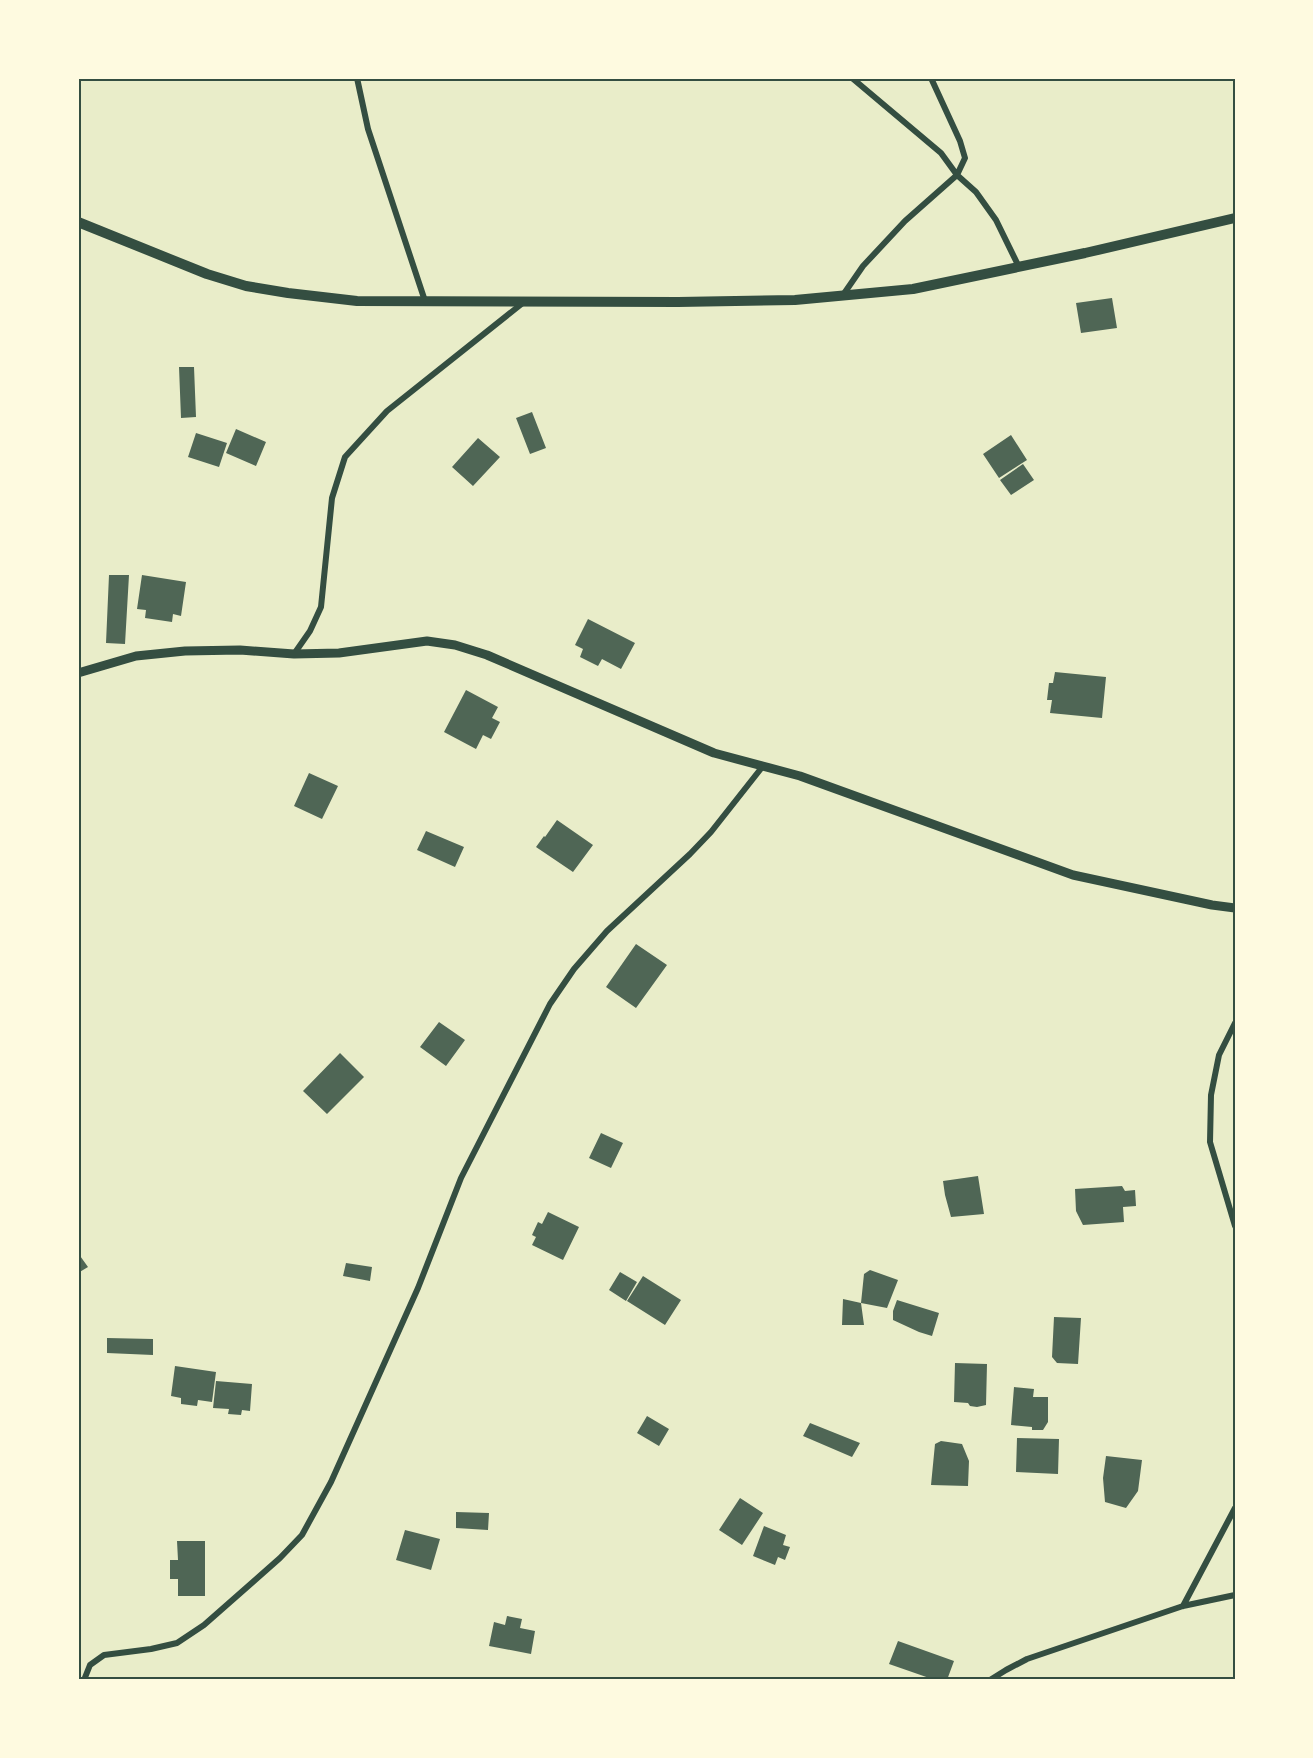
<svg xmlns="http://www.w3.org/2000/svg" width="1313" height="1758" viewBox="0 0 1313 1758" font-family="'IBM Plex Sans',sans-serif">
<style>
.building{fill:#4f6655}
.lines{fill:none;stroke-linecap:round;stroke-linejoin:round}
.minor{stroke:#344e41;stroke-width:6}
.tertiary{stroke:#344e41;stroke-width:9}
.secondary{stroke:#344e41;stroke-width:10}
.neatline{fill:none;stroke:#344e41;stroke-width:2}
</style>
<rect width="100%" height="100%" fill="#e9edc9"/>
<!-- building -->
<path class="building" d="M1112 298 1117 328 1081 333 1076 303Z
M179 367H194L196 417 181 418Z
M532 412 546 448 530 454 516 418Z
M236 429 266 442 256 466 226 453Z
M196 433 227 443 219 467 188 457Z
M1011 435 1027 460 999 478 983 454Z
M478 438 500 457 473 486 452 467Z
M1023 464 1034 480 1011 495 1000 480Z
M109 575H129L125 644 106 643Z
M142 575 186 582 181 616 173 614 172 622 145 618 146 610 137 609Z
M588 619 635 643 621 669 602 659 598 666 580 657 583 649 575 645Z
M1055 672 1106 677 1102 718 1050 713 1052 700H1047L1049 683H1053Z
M466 690 498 707 492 718 500 722 491 739 483 735 476 749 444 732Z
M309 773 338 786 322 819 294 806Z
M557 820 593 845 573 872 536 847 544 836 545 837Z
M426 831 464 847 455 867 417 850Z
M636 944 667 965 636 1008 606 987Z
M439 1022 465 1040 446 1066 420 1047Z
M340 1053 364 1077 327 1114 303 1091Z
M601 1133 623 1143 611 1168 589 1158Z
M978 1176 984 1214 951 1217 945 1195 943 1181Z
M1122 1186 1125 1191 1135 1190 1136 1206 1123 1207 1124 1222 1083 1225 1076 1211 1075 1189Z
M548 1212 579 1227 563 1260 532 1245 536 1237 532 1235 538 1222 542 1224Z
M78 1253 88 1267 78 1273Z
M346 1263 372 1267 370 1281 343 1276Z
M870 1270 898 1280 887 1308 861 1303 864 1274Z
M620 1272 637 1282 626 1301 609 1290Z
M643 1276 681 1300 665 1325 627 1301Z
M843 1299 861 1303 864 1325H842Z
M897 1300 939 1313 932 1336 919 1332 893 1320V1311Z
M1054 1317 1081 1318 1078 1364 1057 1363 1052 1357Z
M107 1338 153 1339V1355L107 1353Z
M955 1363 987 1364 986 1405 977 1407 970 1406 968 1403 954 1402Z
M175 1366 216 1372 212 1402 198 1400 197 1406 181 1404V1398L171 1396Z
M216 1381 252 1384 250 1411 242 1410 241 1415 228 1414 229 1409 213 1408Z
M1014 1387 1034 1389 1033 1397H1048V1422L1043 1430H1032V1427L1011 1425Z
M647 1416 669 1429 659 1446 637 1433Z
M810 1423 860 1443 852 1457 803 1436Z
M1017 1438 1059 1439 1058 1474 1016 1472Z
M941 1441 962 1444 969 1461 968 1486 931 1485 935 1444Z
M1106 1456 1142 1460 1138 1491 1126 1508 1105 1502 1103 1478Z
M740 1498 763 1513 742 1545 719 1530Z
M456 1512 489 1513 488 1530 456 1528Z
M764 1526 786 1535 783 1545 790 1547 785 1560 778 1557 775 1565 753 1556Z
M405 1530 440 1539 431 1570 396 1560Z
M177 1541H205V1596H178V1579H170V1560H178Z
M507 1616 522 1619 520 1628 535 1631 531 1654 489 1646 494 1622 505 1625Z
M898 1641 954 1661 947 1680H935L889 1664Z"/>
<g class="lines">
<!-- minor -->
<path class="minor" d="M357 78 368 129 425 301
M852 78 941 153 957 175 976 192 996 220 1019 267
M843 295 863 266 905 221 957 175 965 158 960 141 931 78
M294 654 310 631 321 607 332 498 345 457 387 411 524 302
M1235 1023 1219 1055 1211 1095 1210 1142 1235 1226
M1183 1606 1235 1508
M84 1680 90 1665 104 1655 151 1649 177 1643 204 1625 280 1558 302 1535 331 1482 418 1288 461 1178 550 1004 574 969 607 931 690 854 711 832 763 766
M990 1680 1006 1670 1027 1659 1183 1606 1235 1595"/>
<!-- tertiary -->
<path class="tertiary" d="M78 673 136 656 185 651 240 650 294 654 339 653 427 641 455 645 487 655 714 753 800 776 1073 875 1212 905 1235 908"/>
<!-- secondary -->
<path class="secondary" d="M78 222 207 274 246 286 288 293 357 301 678 302 795 300 913 289 1085 253 1235 218"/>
</g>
<!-- border -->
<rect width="1313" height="1758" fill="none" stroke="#fefae0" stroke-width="159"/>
<rect x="80" y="80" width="1154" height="1598" class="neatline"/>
</svg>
